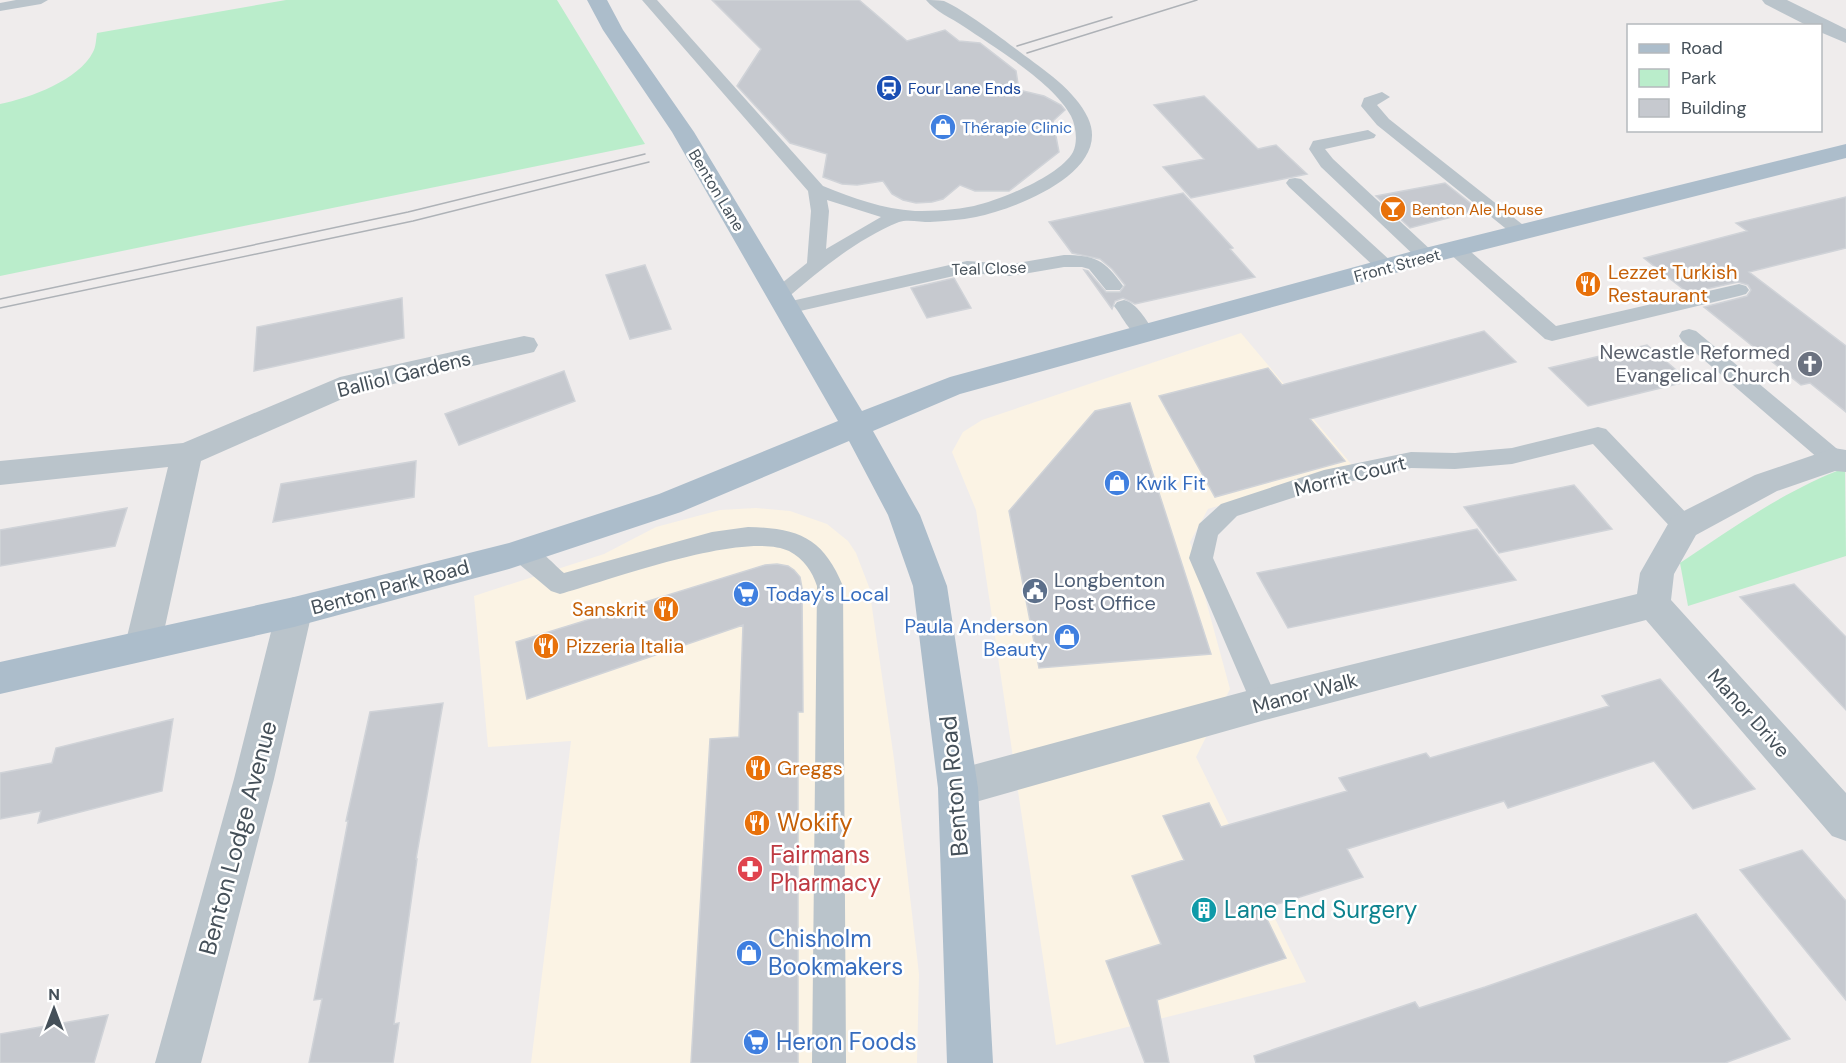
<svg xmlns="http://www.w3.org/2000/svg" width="1846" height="1063" viewBox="0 0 1846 1063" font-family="'DM Sans',sans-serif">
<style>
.commercial{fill:#fbf3e4}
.green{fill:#baedcb}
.building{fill:#c6c9cf;stroke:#d0d3d8;stroke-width:1.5}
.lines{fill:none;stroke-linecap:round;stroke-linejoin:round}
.service{fill:#bac4cb;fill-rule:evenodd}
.minor{fill:#bac4cb;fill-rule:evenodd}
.primary{fill:#acbdcb;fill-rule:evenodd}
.tram{stroke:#aeb2b7;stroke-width:1.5}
.labels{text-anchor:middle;stroke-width:5;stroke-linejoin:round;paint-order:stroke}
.far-transit-label{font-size:16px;fill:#164399;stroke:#fff;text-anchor:start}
.far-shop-label{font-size:16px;fill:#366cbe;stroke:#fff;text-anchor:start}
.far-street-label{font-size:16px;fill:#455059;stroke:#fff}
.far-food-label{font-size:16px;fill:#c56008;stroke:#fff;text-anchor:start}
.food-label{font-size:20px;fill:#c56008;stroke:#fff;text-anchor:start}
.worship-label{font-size:20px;fill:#5b616d;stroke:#fff;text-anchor:end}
.street-label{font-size:20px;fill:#455059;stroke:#fff}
.shop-label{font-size:20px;fill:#366cbe;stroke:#fff;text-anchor:start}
.service-label{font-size:20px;fill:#4e5e75;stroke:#fff;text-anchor:start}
.near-street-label{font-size:24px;fill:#455059;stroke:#fff}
.near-food-label{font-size:24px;fill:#c56008;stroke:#fff;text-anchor:start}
.near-health-label{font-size:24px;fill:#be3a42;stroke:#fff;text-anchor:start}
.near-culture-label{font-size:24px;fill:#0d838f;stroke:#fff;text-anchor:start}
.near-shop-label{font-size:24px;fill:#366cbe;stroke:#fff;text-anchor:start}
</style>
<rect width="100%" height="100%" fill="#efecec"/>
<!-- commercial -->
<path class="commercial" d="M1241 333 1352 465 1208 509 1190 542 1230 689 1196 757 1306 982 1056 1045 976 510 952 452 963 432 982 420Z
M756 508 790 511 827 524 848 541 856 553 869 587 894 759 919 974 917 1063H531L571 741 488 747 474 596 604 554 656 527 720 510Z"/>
<!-- green -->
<path class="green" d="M286 0H557L645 144 0 276V104C30 98 79 80 93 52 96 47 96 39 97 33Z
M1845 468 1846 556 1688 606 1680 563C1733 528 1785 490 1845 468Z"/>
<!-- building -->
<path class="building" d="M712 0H859L907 41 945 30 959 41 980 43 1016 71 1019 90 1044 96 1061 105 1065 110 1053 121 1059 152 1009 191H975L960 185 943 199 932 202 916 203 903 200 892 194 883 181 857 185 842 184 823 177 827 154 790 143 737 86 761 49Z
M1204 96 1258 149 1276 145 1307 174 1191 198 1163 167 1204 159 1154 105Z
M1445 183 1479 210 1410 228 1376 196Z
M1183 193 1233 248 1230 249 1255 277 1135 304 1123 298 1115 301 1112 309 1084 270 1088 271 1106 292H1120L1125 285 1112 269 1100 259 1072 253 1049 222Z
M1846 197V248L1749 272 1846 346V412L1810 383 1801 385 1704 307 1747 296 1751 290 1748 285 1738 282 1688 293 1644 258 1747 231 1736 223Z
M645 265 671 329 630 339 606 275Z
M954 278 971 308 927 318 911 288Z
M402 298 404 338 254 371 257 327Z
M1484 331 1516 362 1310 419 1345 461 1215 497 1159 396 1268 368 1282 385Z
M1647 345 1689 381 1588 406 1549 368Z
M564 371 575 401 459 445 445 414Z
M1130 403 1211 654 1039 668 1009 511 1095 411Z
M416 461 414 497 273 522 281 484Z
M1574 485 1612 529 1499 553 1464 507Z
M127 508 115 546 0 566V530Z
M1477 529 1516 580 1288 628 1257 573Z
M777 564 788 566 794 570 800 577 802 588 803 712H798V1063H691L710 739 739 737 743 625 527 699 516 642 765 565Z
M1794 584 1846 637V710L1740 597Z
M1660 679 1755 789 1693 809 1654 761 1508 808 1504 801 1347 849 1363 877 1262 909 1286 958 1157 1000 1169 1063H1145L1106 961 1161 944 1132 876 1184 860 1163 816 1209 803 1221 827 1347 791 1339 778 1426 753 1430 758 1609 706 1602 696Z
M443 703 416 859H417L394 1024 399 1023 393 1063H309L322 999 314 1000 348 821H346L370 712Z
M173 719 162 791 38 823 41 811 0 819V773L52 763 56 748Z
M1802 850 1846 901V1000L1740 870Z
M1696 914 1790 1039 1725 1063H1256L1254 1056 1415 1002 1419 1008 1485 987Z
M108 1015 94 1063H0V1034Z"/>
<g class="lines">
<!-- service -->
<path class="service" d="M16 0H48L41 4 0 11V3Z
M642 0H657L823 186C853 198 883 209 915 211 935 211 955 210 974 206 1000 200 1060 176 1073 152 1078 142 1076 126 1071 116 1054 83 994 47 963 26 951 18 935 11 926 0 932 0 939 0 944 1 966 11 1000 37 1020 52 1044 70 1075 90 1088 118 1113 172 1015 209 976 217 961 220 945 221 930 222 921 222 907 219 899 222 857 239 820 270 786 299L779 301 772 299 769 295 772 291 807 263 811 211 808 191ZM827 200 881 217 826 249 829 211Z
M1382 92 1390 97 1377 105 1389 119 1527 228 1530 232 1527 236H1515L1377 125 1361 106 1364 98Z
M1368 130 1376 135 1374 138 1325 149 1333 159 1433 252 1435 256 1433 260H1419L1321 167 1309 149 1313 141Z
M1295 178 1301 179 1393 263 1395 267 1393 271H1379L1289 187 1286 183 1289 179Z
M1456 243 1463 245 1556 326 1739 284 1746 286 1749 290 1746 294 1739 296 1552 341 1545 339 1449 253 1447 249 1449 245Z
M1064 255C1095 255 1105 260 1123 286L1120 290H1106L1089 269 1082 267H1064L1011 276 967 273 787 314 780 312 777 308 780 304 787 302 967 261 1011 264Z
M1124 300C1137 303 1147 321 1154 332L1151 337C1134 341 1126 323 1117 310L1114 306 1117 302Z
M1689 329 1696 331 1842 453 1845 459 1842 465 1834 467 1826 465 1682 341 1679 336 1682 331Z
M1598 427 1606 429 1692 519 1696 526 1692 533 1684 535 1676 533 1593 444 1512 464 1455 469 1411 468 1326 487 1237 516 1218 535 1213 558 1279 703 1275 712 1265 715 1255 712 1189 558 1199 524 1221 504 1324 470 1411 452 1455 453 1512 448Z
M748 527C799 528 823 538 843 586L846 1063H812L817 586C812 571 804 559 789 551 744 530 610 580 560 594L551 591 513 559 510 552 513 545C533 539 550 561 564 573L712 532Z"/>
<!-- minor -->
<path class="minor" d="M1762 0H1787L1846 29V43L1820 32V26H1808L1765 4Z
M524 336 534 338 538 345 534 352 358 392 201 461 161 645 156 656 143 660 130 656 125 645 168 467 0 485V461L183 443 340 377Z
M1834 448 1846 450V472L1835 471 1777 491 1696 535 1674 574 1671 600 1846 793V841L1832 836 1646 620 1265 720 958 807 944 801 938 788 944 775 958 769 1265 686 1637 594 1640 573 1672 517 1755 475Z
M294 597 306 602 312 612 274 779 201 1063H155L234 779 276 612 282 602Z"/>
<!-- primary -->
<path class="primary" d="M587 0H607L623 30 694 132 862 411 950 377 1417 250 1846 144V158L1435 262 960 394 873 431 920 515 947 586 978 788 993 1063H947L938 788 913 586 888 515 849 441 681 512 509 569 294 627 0 694V662L294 597 509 543 659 494 838 421 672 132 603 30Z"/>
<!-- tram -->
<path class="tram" d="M1017 46 1112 17
M1027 53 1197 0
M0 299 408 212 645 154
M0 308 413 221 649 162"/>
</g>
<!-- icons -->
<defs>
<g id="station-disc" transform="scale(1.35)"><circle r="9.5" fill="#1a4fb4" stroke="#fff"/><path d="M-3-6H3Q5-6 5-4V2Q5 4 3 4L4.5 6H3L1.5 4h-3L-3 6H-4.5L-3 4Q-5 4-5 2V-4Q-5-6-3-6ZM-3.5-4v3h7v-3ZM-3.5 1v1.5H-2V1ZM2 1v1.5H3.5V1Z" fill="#fff"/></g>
<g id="shop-disc" transform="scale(1.35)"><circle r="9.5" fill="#3f7fe0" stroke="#fff"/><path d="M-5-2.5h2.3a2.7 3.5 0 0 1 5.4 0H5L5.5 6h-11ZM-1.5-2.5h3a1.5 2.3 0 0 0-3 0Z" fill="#fff"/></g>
<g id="bar-disc" transform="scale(1.35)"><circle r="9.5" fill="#e8710a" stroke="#fff"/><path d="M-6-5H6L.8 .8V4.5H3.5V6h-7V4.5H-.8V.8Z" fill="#fff"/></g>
<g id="restaurant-disc" transform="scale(1.35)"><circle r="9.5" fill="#e8710a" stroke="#fff"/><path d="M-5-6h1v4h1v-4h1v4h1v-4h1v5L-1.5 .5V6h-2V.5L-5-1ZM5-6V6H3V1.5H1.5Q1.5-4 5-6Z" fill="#fff"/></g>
<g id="church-disc" transform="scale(1.35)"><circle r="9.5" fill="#6b7280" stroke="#fff"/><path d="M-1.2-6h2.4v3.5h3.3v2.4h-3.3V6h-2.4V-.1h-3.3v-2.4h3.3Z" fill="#fff"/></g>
<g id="civic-disc" transform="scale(1.35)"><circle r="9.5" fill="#5c6f8a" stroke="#fff"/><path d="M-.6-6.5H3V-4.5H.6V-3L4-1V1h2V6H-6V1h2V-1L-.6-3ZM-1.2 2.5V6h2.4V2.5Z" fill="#fff"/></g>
<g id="supermarket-disc" transform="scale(1.35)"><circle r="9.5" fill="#3f7fe0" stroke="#fff"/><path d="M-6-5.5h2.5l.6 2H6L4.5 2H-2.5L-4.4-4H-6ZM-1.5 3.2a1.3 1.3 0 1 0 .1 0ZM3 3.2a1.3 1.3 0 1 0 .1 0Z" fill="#fff"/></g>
<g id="pharmacy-disc" transform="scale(1.35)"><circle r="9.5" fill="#e0444e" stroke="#fff"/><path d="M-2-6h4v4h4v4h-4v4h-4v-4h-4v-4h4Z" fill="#fff"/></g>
<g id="building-disc" transform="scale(1.35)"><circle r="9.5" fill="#0f9aa8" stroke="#fff"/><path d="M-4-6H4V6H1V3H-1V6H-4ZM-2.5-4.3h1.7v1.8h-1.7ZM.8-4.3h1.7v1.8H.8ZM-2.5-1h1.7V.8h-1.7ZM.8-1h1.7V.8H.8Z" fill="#fff"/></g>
</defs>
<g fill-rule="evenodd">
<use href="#station-disc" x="889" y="88"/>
<use href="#shop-disc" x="943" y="127"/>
<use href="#bar-disc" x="1393" y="209"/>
<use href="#restaurant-disc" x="1588" y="284"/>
<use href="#church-disc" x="1810" y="364"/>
<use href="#shop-disc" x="1117" y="483"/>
<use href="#civic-disc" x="1035" y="591"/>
<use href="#supermarket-disc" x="746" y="594"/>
<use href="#restaurant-disc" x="666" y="609"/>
<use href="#shop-disc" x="1067" y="637"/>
<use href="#restaurant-disc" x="546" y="646"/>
<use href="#restaurant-disc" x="758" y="768"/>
<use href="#restaurant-disc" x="757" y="823"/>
<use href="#pharmacy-disc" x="750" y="869"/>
<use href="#building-disc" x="1204" y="910"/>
<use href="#shop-disc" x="749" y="953"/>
<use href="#supermarket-disc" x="756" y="1042"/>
</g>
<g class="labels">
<!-- far-transit labels -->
<g class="far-transit-label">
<text x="908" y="94">Four Lane Ends</text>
</g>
<!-- far-shop labels -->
<g class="far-shop-label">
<text x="962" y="133">Thérapie Clinic</text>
</g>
<!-- far-street labels -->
<g class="far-street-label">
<text transform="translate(717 190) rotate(59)" y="6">Benton Lane</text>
<text transform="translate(1397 265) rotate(-15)" y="6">Front Street</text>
<text transform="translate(989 268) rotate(-2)" y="6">Teal Close</text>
</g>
<!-- far-food labels -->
<g class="far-food-label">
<text x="1412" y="215">Benton Ale House</text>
</g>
<!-- food labels -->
<g class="food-label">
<text x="1608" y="279">Lezzet Turkish<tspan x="1608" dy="23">Restaurant</tspan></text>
<text x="646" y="616" text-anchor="end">Sanskrit</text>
<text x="566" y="653">Pizzeria Italia</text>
<text x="777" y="775">Greggs</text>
</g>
<!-- worship labels -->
<g class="worship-label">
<text x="1790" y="359">Newcastle Reformed<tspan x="1790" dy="23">Evangelical Church</tspan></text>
</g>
<!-- street labels -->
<g class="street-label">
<text transform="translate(404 374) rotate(-14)" y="7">Balliol Gardens</text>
<text transform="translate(1350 476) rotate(-14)" y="7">Morrit Court</text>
<text transform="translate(390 587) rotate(-15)" y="7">Benton Park Road</text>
<text transform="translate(1305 693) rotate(-15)" y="7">Manor Walk</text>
<text transform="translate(1749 713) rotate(48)" y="7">Manor Drive</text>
</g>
<!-- shop labels -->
<g class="shop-label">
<text x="1136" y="490">Kwik Fit</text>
<text x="766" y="601">Today's Local</text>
<text x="1048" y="633" text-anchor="end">Paula Anderson<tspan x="1048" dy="23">Beauty</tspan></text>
</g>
<!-- service labels -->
<g class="service-label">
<text x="1054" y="587">Longbenton<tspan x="1054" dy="23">Post Office</tspan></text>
</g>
<!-- near-street labels -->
<g class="near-street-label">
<text transform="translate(954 786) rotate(-95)" y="8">Benton Road</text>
<text transform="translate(238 838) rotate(-75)" y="8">Benton Lodge Avenue</text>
</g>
<!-- near-food labels -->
<g class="near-food-label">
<text x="777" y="831">Wokify</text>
</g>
<!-- near-health labels -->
<g class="near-health-label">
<text x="770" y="863">Fairmans<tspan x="770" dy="28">Pharmacy</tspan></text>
</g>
<!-- near-culture labels -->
<g class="near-culture-label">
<text x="1224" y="918">Lane End Surgery</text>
</g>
<!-- near-shop labels -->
<g class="near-shop-label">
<text x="768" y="947">Chisholm<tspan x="768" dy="28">Bookmakers</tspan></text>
<text x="776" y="1050">Heron Foods</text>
</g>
</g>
<!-- legend -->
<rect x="1627" y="24" width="195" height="108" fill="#ffffff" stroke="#b5b9bd" stroke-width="1.5"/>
<rect x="1639" y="44" width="30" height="9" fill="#acbdcb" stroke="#b5b9bd" stroke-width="1.5"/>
<text x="1681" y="54" font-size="18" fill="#455059">Road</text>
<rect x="1639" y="69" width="30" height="18" fill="#baedcb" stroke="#b5b9bd" stroke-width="1.5"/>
<text x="1681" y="84" font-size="18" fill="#455059">Park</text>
<rect x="1639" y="99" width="30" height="18" fill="#c6c9cf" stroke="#b5b9bd" stroke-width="1.5"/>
<text x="1681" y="114" font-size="18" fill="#455059">Building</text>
<!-- north arrow -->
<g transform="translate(54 1009)" stroke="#ffffff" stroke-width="4.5" paint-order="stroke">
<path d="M0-4.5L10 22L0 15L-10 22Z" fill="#455059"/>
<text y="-9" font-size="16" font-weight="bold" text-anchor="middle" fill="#455059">N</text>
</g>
</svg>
